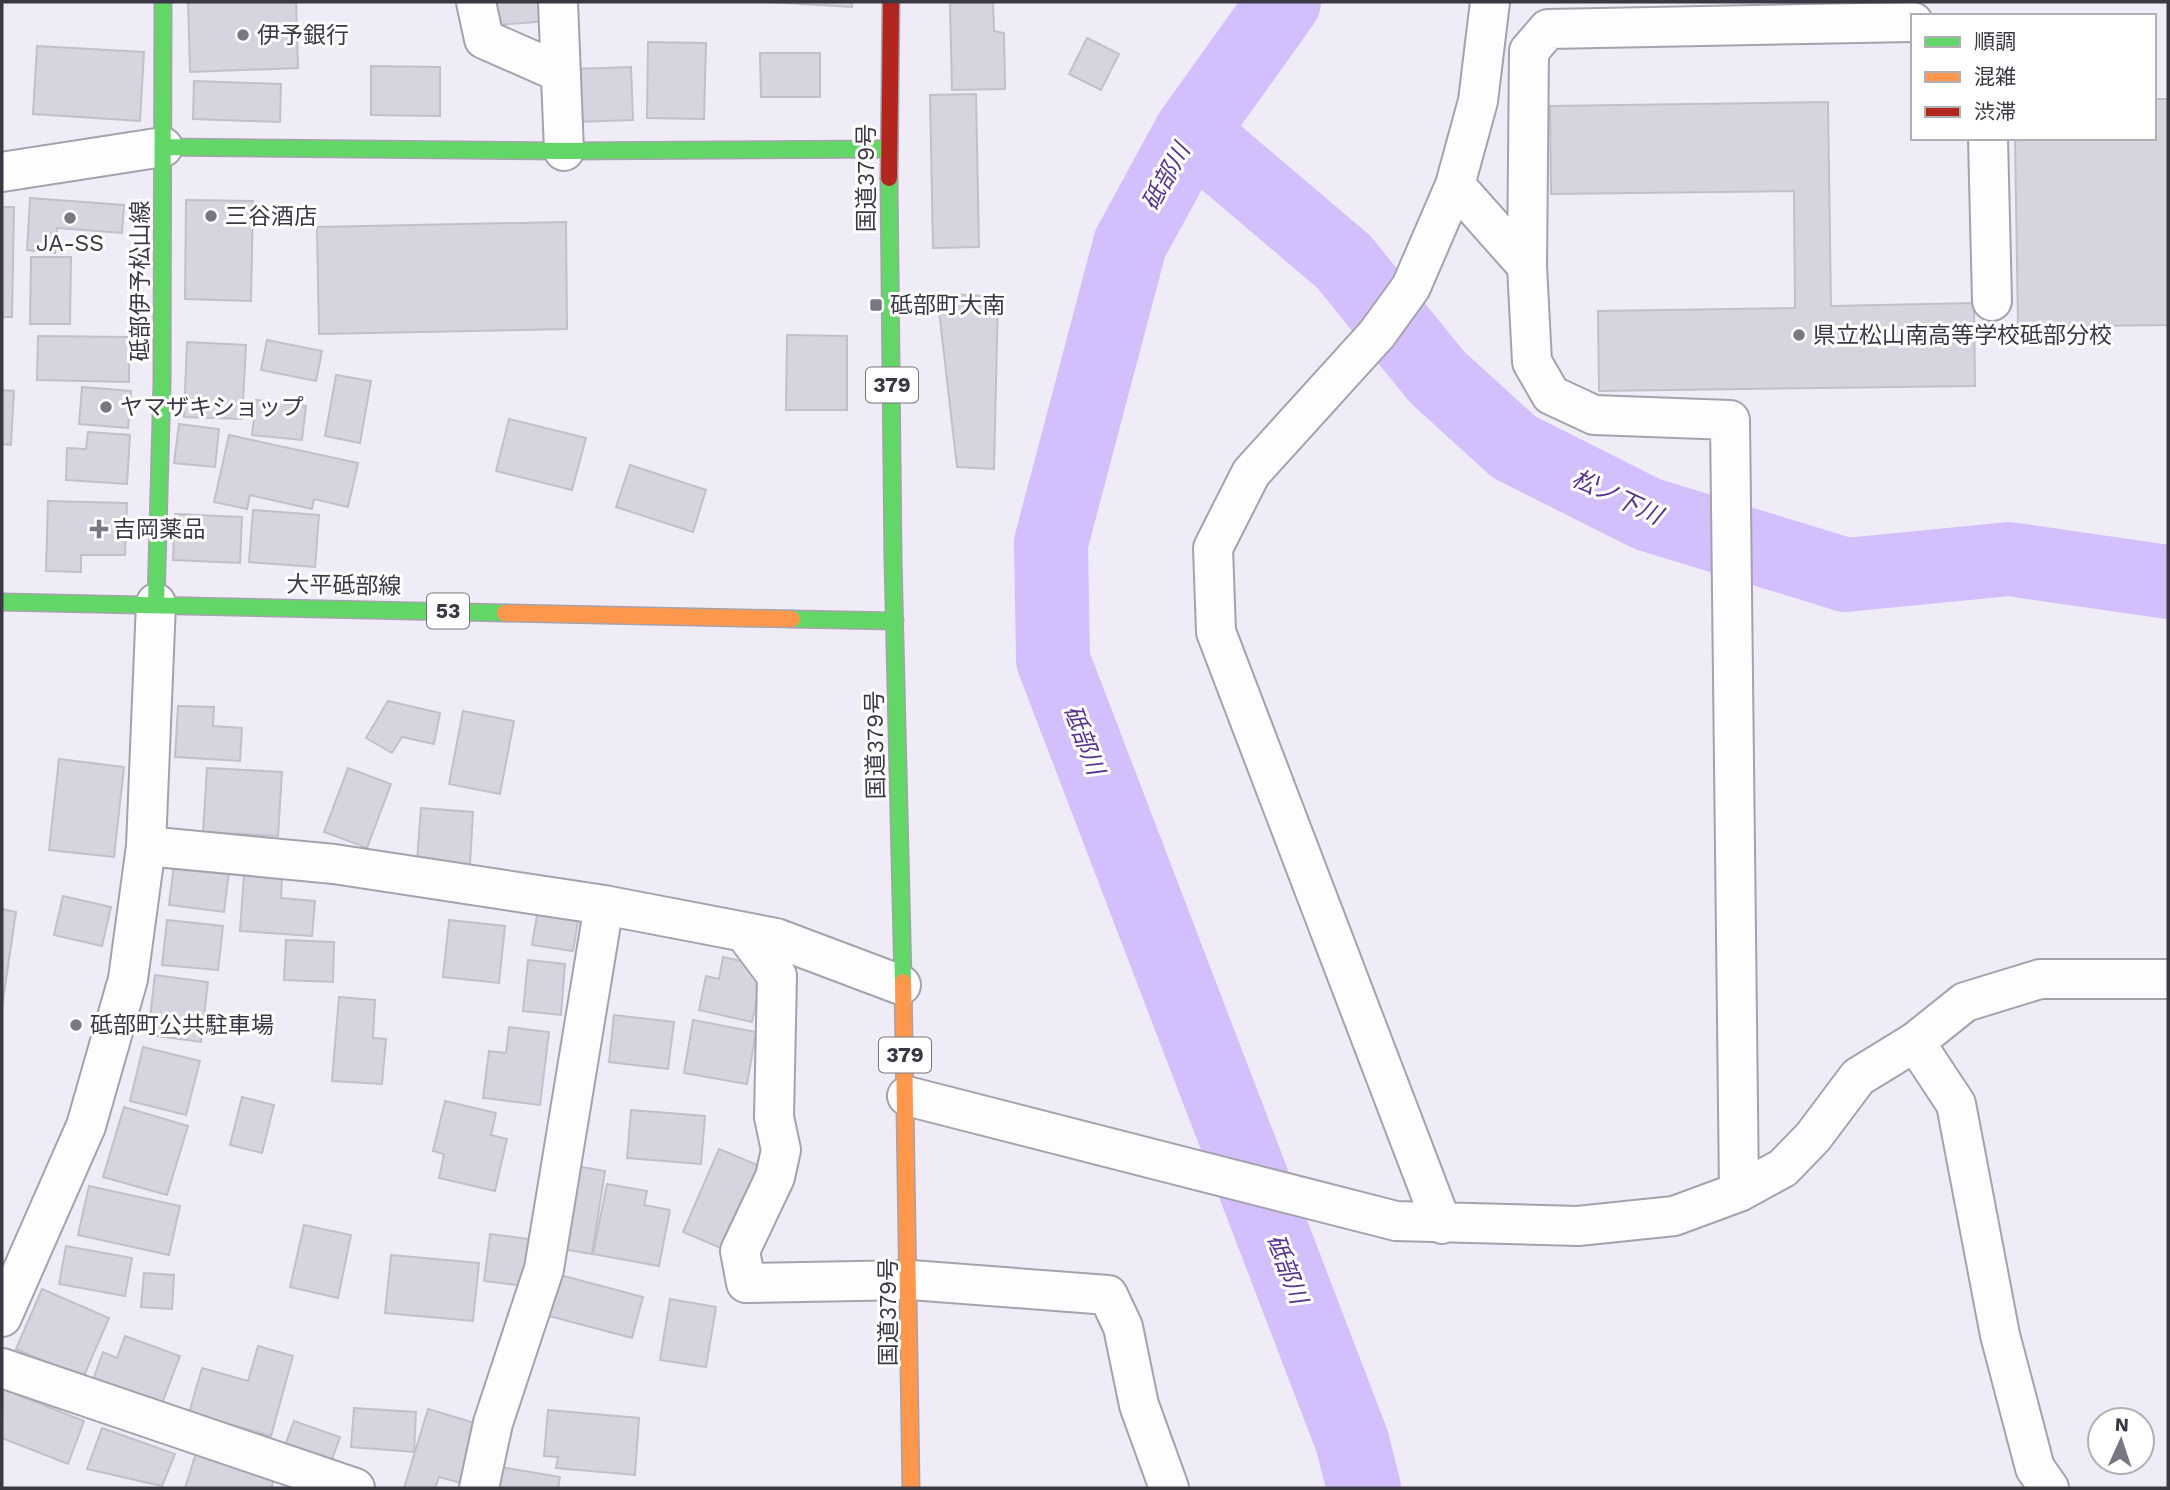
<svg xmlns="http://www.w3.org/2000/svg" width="2170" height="1490" viewBox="0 0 2170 1490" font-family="'Work Sans','Noto Sans JP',sans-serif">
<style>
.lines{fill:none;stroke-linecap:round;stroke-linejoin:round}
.river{stroke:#d2bffc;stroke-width:74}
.building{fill:#d7d4df;stroke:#c2bfca;stroke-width:2}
.street-casing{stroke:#a5a2ac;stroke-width:42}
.fast-casing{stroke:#a5a2ac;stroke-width:19}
.slow-casing{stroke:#a5a2ac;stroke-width:19}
.jam-casing{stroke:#a5a2ac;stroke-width:19}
.street{stroke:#fdfcfe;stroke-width:38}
.fast{stroke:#63d668;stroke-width:16}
.slow{stroke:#ff974d;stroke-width:16}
.jam{stroke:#b3261e;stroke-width:16}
.poi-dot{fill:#7a7782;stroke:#fff;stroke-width:2.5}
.labels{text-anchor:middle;stroke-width:6;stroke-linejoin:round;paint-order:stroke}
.shield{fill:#fff;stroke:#76747b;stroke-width:2}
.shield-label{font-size:21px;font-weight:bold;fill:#3b3843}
.poi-label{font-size:23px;fill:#3b3843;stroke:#fff;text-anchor:start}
.street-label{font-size:23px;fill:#3b3843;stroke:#fff}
.water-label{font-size:24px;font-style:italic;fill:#57338f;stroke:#fff}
</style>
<rect width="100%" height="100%" fill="#efecf8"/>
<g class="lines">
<!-- river -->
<path class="river" d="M1284 2 1191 132 1130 244 1051 543 1053 660 1352 1441 1364 1488
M1191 132 1344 262 1437 377 1514 447 1647 514 1846 575 2009 559 2168 582"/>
</g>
<!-- building -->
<path class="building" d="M188 2H296L298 68 190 72Z
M484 2H544L546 21 487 26Z
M768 2H852V7Z
M950 2H993L994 31 1004 33 1005 89 952 90Z
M1087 38 1119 54 1101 90 1069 74Z
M648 42 706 43 704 119 647 118Z
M37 46 144 52 140 121 33 114Z
M760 53H820V97H761Z
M371 66 440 67V116L371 115Z
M631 67 633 120 575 122 574 69Z
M194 81 281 84 280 122 193 119Z
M976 94 979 247 933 248 930 95Z
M2154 99H2168V325L2018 327 2015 138H2154Z
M1828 102 1831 306 1974 303 1975 386 1599 391 1598 311 1795 308 1794 191 1551 194 1550 106Z
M30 198 124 205 122 233 57 228 55 253 27 250Z
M186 200 253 201 251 301 185 299Z
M2 207H14L12 317H2Z
M566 222 567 329 319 334 317 227Z
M31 257H71L70 324H30Z
M937 293 998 297 994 469 957 467Z
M787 335 847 336V410H786Z
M38 336 129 337V382L37 380Z
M267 340 322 351 316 381 261 370Z
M187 342 246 345 242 419 184 417Z
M336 375 371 381 360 443 325 436Z
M82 387 131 391 128 428 79 424Z
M2 390 14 391 11 445 2 444Z
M256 400 306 406 302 440 252 435Z
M509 419 586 438 572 490 496 471Z
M179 424 219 429 215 467 174 463Z
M88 432 130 435 127 484 66 480 67 448 86 449Z
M229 435 358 463 348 507 314 499 312 509 250 495 247 509 214 502Z
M630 465 706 490 693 532 616 507Z
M48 501 127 503 125 555H81V572L46 571Z
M253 510 319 515 315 567 249 562Z
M175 514 242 517 240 563 173 560Z
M388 701 440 713 434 744 402 737 392 753 366 738Z
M178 706 214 707 213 726 242 728 240 761 175 757Z
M463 711 514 721 500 794 449 784Z
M59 759 124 767 114 857 49 850Z
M207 768 282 772 278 836 203 832Z
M348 768 391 784 367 848 324 832Z
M421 808 473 812 470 865 417 861Z
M175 857 230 864 224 912 169 905Z
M244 874 282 876 281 898 315 901 312 936 240 931Z
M63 896 111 907 102 946 54 935Z
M2 909 16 912 2 1007Z
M537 915 578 921 573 951 532 945Z
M167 920 223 926 218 970 162 965Z
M449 920 505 926 499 983 443 977Z
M286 940 334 942 333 982 284 980Z
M723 957 764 966 752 1022 699 1010 706 976 719 979Z
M528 960 565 964 561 1015 523 1011Z
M155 975 208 982 201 1042 148 1035Z
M339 997 375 1000 373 1038 386 1039 382 1084 332 1081Z
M614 1015 674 1022 668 1069 609 1062Z
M693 1020 756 1032 747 1084 684 1073Z
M509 1027 549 1032 540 1105 483 1098 489 1051 506 1053Z
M143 1047 200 1061 186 1115 130 1101Z
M242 1097 274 1105 262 1153 230 1145Z
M445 1101 496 1113 491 1135 507 1139 495 1191 439 1178 444 1154 433 1151Z
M124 1107 188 1126 167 1195 103 1177Z
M631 1110 705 1116 701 1164 627 1158Z
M719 1149 767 1169 730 1252 683 1232Z
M570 1165 605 1171 592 1254 556 1248Z
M607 1184 647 1191 644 1205 670 1210 659 1266 593 1254Z
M89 1186 180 1206 169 1255 78 1235Z
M304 1225 351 1235 338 1298 290 1287Z
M490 1234 530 1239 524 1286 484 1281Z
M66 1246 132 1258 125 1296 59 1284Z
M391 1255 479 1263 473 1321 385 1313Z
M144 1273 174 1275 172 1309 141 1307Z
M560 1275 643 1297 632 1338 549 1316Z
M42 1289 109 1318 83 1378 16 1349Z
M670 1299 716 1307 706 1367 660 1360Z
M125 1336 180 1356 161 1406 93 1380 103 1352 117 1358Z
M258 1346 293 1356 271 1436 189 1413 202 1368 248 1381Z
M3 1389 84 1421 68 1464 2 1438Z
M354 1408 416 1412 414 1452 351 1447Z
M428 1409 478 1424 461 1483 439 1477 435 1488H404Z
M548 1410 639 1418 635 1475 556 1468 558 1457 544 1456Z
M294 1421 340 1437 330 1465 284 1448Z
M102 1428 175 1454 162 1486 87 1469Z
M196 1453 275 1477 271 1488H185Z
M495 1466 560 1477 558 1488H492Z"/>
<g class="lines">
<!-- street casing -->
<g class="street-casing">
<path id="street" d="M476 2 484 39 561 73
M558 2 564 151
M1988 138 1992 301
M2 172 163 147
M1455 185 1527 266
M146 846 334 864 604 905 776 938 901 985
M744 932 777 976 774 1117 781 1150 775 1177 740 1251 746 1283 911 1280 1108 1295 1123 1327 1139 1405 1169 1488
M1915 1042 1956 1104 2000 1335 2035 1468 2049 1488
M907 1096 1396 1221 1578 1226 1674 1216 1739 1192 1783 1168 1813 1137 1858 1077 1915 1042 1965 1002 2040 979H2168
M1739 1192 1730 420 1594 415 1551 395 1532 362 1527 266 1529 51 1548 29 1913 22
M1442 1224 1216 632 1213 548 1251 473 1377 334 1411 287 1455 185 1478 101 1490 2
M2 1317 86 1126 128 979 146 846 156 603
M2 1368 355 1488
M479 1488 493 1423 544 1269 604 905"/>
</g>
<!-- fast casing -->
<g class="fast-casing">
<path id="fast" d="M163 147 564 151 888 149
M889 178 893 559 903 982
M2 602 505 613
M156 603 162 383 163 2
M792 619 895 621"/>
</g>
<!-- slow casing -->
<g class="slow-casing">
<path id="slow" d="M505 613 792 619
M903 982 911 1488"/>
</g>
<!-- jam casing -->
<g class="jam-casing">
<path id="jam" d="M889 178 891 2"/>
</g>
<!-- street -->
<use href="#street" class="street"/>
<!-- fast -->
<use href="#fast" class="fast"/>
<!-- slow -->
<use href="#slow" class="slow"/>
<!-- jam -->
<use href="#jam" class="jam"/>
</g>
<!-- markers -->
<g class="poi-dot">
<circle cx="243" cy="35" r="7"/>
<circle cx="211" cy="216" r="7"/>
<circle cx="70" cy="218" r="7"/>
<rect x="869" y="298" width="14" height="14" rx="3.5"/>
<circle cx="1799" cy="335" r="7"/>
<circle cx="106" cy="407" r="7"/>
<path d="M95.5 518.5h7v7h7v7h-7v7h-7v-7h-7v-7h7z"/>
<circle cx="76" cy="1025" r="7"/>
</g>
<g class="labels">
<!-- shield labels -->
<g class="shield">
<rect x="866" y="367.5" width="52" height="35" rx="5"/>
<rect x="427" y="593.5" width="42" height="35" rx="5"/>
<rect x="879" y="1037.5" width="52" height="35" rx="5"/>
</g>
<g class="shield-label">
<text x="892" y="392">379</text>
<text x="448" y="618">53</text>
<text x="905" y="1062">379</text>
</g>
<!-- poi labels -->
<g class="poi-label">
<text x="257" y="43">伊予銀行</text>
<text x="225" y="224">三谷酒店</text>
<text x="70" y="251" text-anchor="middle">JA-SS</text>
<text x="890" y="313">砥部町大南</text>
<text x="1813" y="343">県立松山南高等学校砥部分校</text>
<text x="120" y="415">ヤマザキショップ</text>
<text x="113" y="537">吉岡薬品</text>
<text x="90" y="1033">砥部町公共駐車場</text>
</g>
<!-- street labels -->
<g class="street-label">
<text transform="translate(866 178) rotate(-90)" y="8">国道379号</text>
<text transform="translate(140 281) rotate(-90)" y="8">砥部伊予松山線</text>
<text transform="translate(344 585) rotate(1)" y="8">大平砥部線</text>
<text transform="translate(875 745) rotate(-91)" y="8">国道379号</text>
<text transform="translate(888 1312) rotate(-90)" y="8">国道379号</text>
</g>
<!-- water labels -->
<g class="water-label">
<text transform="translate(1166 177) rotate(-61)" y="8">砥部川</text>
<text transform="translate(1617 497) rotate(25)" y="8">松ノ下川</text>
<text transform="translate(1084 740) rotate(69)" y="8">砥部川</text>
<text transform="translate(1287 1269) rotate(69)" y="8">砥部川</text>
</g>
</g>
<!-- border -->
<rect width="2170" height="1490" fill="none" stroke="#3b3843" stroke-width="7"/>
<!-- legend -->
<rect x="1911" y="14" width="245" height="126" fill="#ffffff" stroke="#b1afb4" stroke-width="2"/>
<rect x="1925" y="37" width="35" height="10" fill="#63d668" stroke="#b1afb4" stroke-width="2"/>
<text x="1974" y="49" font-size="21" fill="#3b3843">順調</text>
<rect x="1925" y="72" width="35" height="10" fill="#ff974d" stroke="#b1afb4" stroke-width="2"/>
<text x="1974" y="84" font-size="21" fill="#3b3843">混雑</text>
<rect x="1925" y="107" width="35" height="10" fill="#b3261e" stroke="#b1afb4" stroke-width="2"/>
<text x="1974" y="119" font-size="21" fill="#3b3843">渋滞</text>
<!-- north arrow -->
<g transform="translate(2121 1441) rotate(3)"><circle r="33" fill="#ffffff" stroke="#b1afb4" stroke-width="2"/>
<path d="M0-5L12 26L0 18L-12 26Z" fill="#7a7782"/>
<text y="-10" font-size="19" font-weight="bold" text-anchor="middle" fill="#3b3843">N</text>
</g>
</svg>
